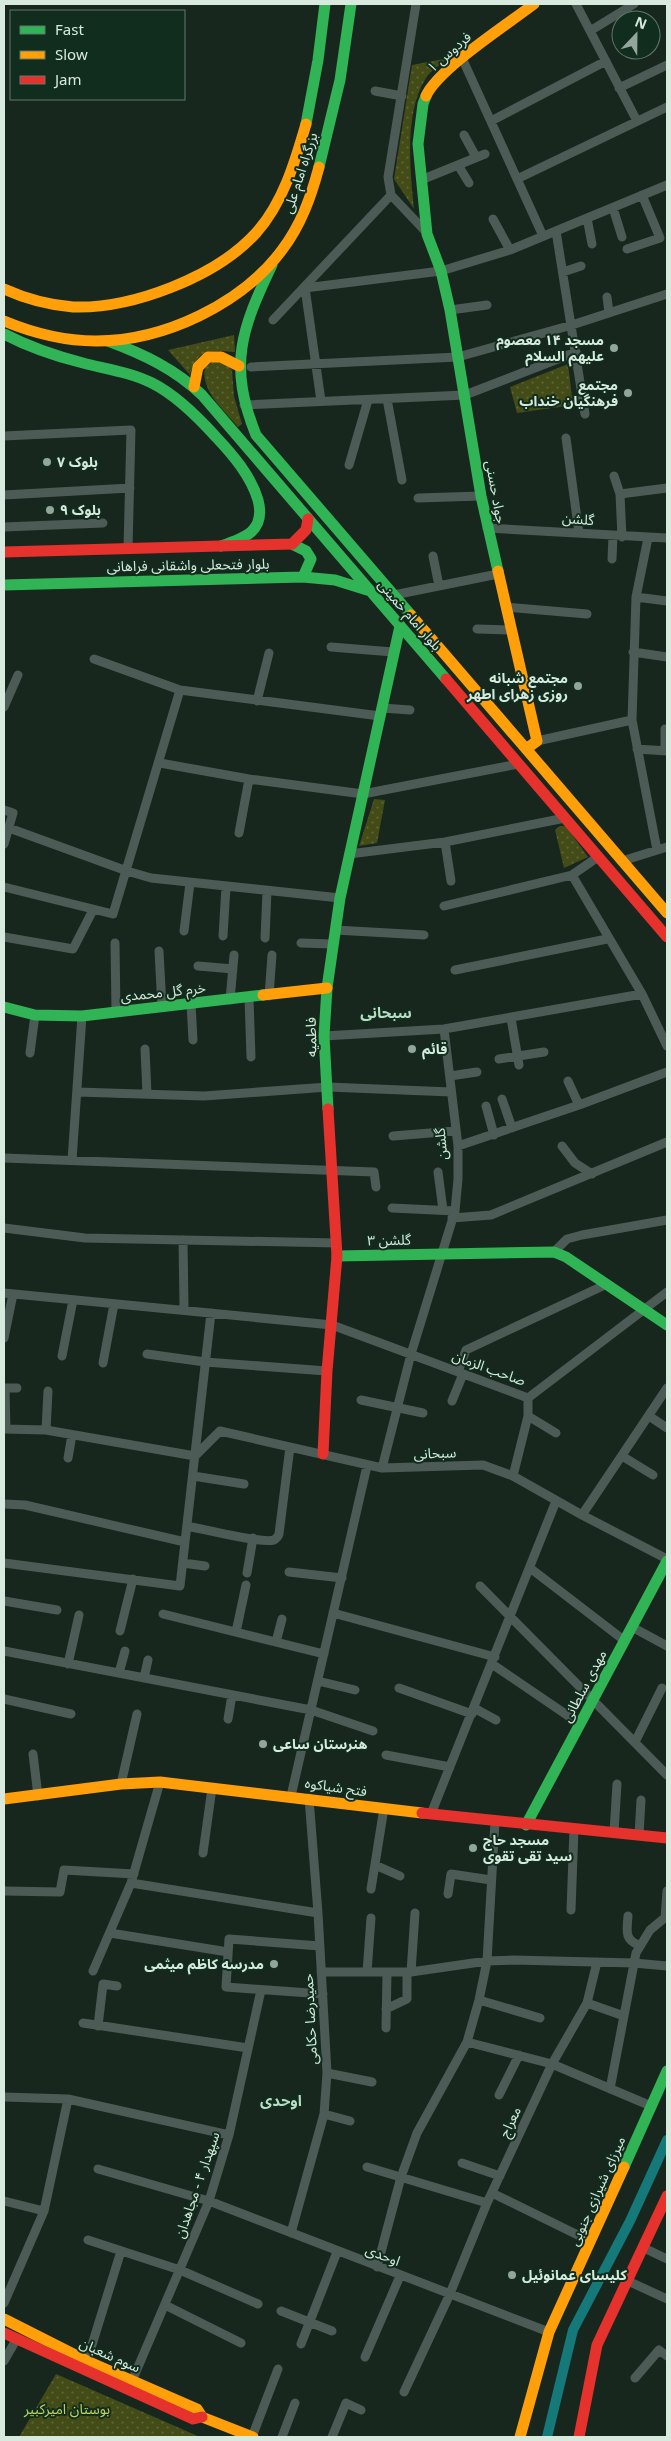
<svg xmlns="http://www.w3.org/2000/svg" width="671" height="2441" viewBox="0 0 671 2441" font-family="'Noto Sans','Noto Sans Arabic',sans-serif">
<style>
.grass{fill:url(#grass-dots)}
.lines{fill:none;stroke-linecap:round;stroke-linejoin:round}
.canal{stroke:#157879;stroke-width:10}
.street{stroke:#4c5b56;stroke-width:9}
.fast{stroke:#30b455;stroke-width:11}
.slow{stroke:#ff9f0a;stroke-width:11}
.jam{stroke:#e5322d;stroke-width:11}
.poi-dot{fill:#94a59b;stroke:#112d1d;stroke-width:2}
.labels{text-anchor:middle;stroke-width:4;stroke-linejoin:round;paint-order:stroke}
.street-label{font-size:14px;fill:#d8e9de;stroke:#112d1d}
.poi-label{font-size:14px;font-weight:bold;fill:#d8e9de;stroke:#112d1d;text-anchor:start}
.park-label{font-size:14px;fill:#c2d15e;stroke:#112d1d}
.neighbourhood-label{font-size:15px;font-weight:bold;fill:#badcc5;stroke:#112d1d}
</style>
<defs>
<pattern id="grass-dots" width="8" height="8" patternUnits="userSpaceOnUse" patternTransform="scale(1.25)"><rect width="8" height="8" fill="#434b17"/><path d="M2 2h.1M6 6h.1" fill="none" stroke="#5d6538" stroke-width="1.8" stroke-linecap="round"/></pattern>
</defs>
<rect width="100%" height="100%" fill="#17271e"/>
<!-- grass -->
<path class="grass" d="M449 58C442 64 431 70 426 78 404 112 410 170 414 209L394 179 412 65Z
M234 335 235 352C209 350 198 348 190 375L168 350Z
M215 361 227 364 232 370 234 396 242 424 238 427C225 411 200 391 205 367Z
M568 364 573 405 517 413 510 387Z
M374 799 385 800 377 843 359 846Z
M560 826H566L588 857 564 868 555 830Z
M56 2374 200 2437H19Z"/>
<g class="lines">
<!-- canal -->
<path class="canal" d="M547 2437 573 2330 630 2221 667 2140"/>
<!-- street -->
<path class="street" d="M416 4 388 177 391 195 427 233
M576 4 637 121
M590 31 634 4
M462 58 543 236
M619 88 667 65
M375 91 402 96
M491 121 606 61
M464 135 476 157
M458 165 469 183
M517 179 667 107
M421 180 485 154
M613 208 622 237
M587 218 592 244
M493 219 510 250
M556 231 585 414
M627 249 660 238 642 195
M563 272 581 266
M305 288 441 271 510 250 667 185
M305 288 321 401
M607 297 609 313
M450 310 487 305
M273 320 391 195
M251 367 458 357 572 325 667 294
M387 399 402 480
M244 405 465 395 576 352
M4 436 131 430 128 548
M566 438 579 533
M349 465 368 400
M614 476 620 494 622 537
M620 494 667 488
M4 495 130 488
M418 498 481 496
M4 527 103 523
M487 528 667 538
M648 538 636 597 632 720 657 850
M433 556 439 586
M612 559 613 536
M394 595 498 574
M636 597 667 601
M506 607 587 614
M477 629 511 630
M331 647 393 652
M633 652 667 657
M94 659 180 690 380 716
M257 701 269 653
M4 707 18 675
M382 708 410 710
M537 741 632 720
M637 749 667 751
M665 750V729
M160 763 249 779 363 794 518 764
M4 810 13 813 4 844
M9 828 127 871 151 878 340 898
M239 833 249 779
M445 842 451 881
M349 854 445 842 565 818
M598 857 572 875 642 994 667 1046
M622 861 667 847
M4 887 113 914 180 690
M444 906 572 875
M335 930 424 935
M184 931 190 883
M223 936 226 887
M4 937 73 949 93 910
M265 938 267 891
M115 943 116 1012
M301 943 332 944
M159 951 162 1007
M198 966 233 969
M455 970 607 939
M269 996 272 955
M249 998 251 1057
M230 1000 234 955
M191 1004 193 1040
M511 1018 519 1065
M324 1036 444 1029 642 994
M145 1049 147 1094
M30 1053 35 1015
M499 1059 544 1052
M450 1076 477 1072
M568 1081 579 1105
M77 1092 204 1096 328 1087 451 1092
M502 1099 512 1128
M486 1106 494 1135
M393 1136 455 1131
M458 1146 579 1105 667 1072
M562 1146 575 1163 592 1174
M4 1158 374 1172 376 1187
M72 1160 82 1016
M438 1172 443 1210
M392 1208 455 1211
M452 1218 491 1215 667 1142
M4 1228 85 1238 337 1243
M183 1240 184 1307
M554 1252 567 1239 582 1235 667 1220
M4 1293 332 1325 528 1398
M4 1338 13 1294
M147 1354 205 1362 327 1371
M62 1356 73 1300
M103 1363 114 1304
M458 1372 466 1350 607 1284
M4 1388H17
M5 1388 6 1429
M528 1398 667 1292
M361 1400 423 1413
M452 1401 463 1374
M528 1416 556 1433
M649 1416 667 1428
M4 1429 46 1430 195 1456 220 1431 382 1468 483 1465 513 1476 582 1515 667 1559
M46 1430 48 1391
M622 1456 653 1475
M68 1458 72 1435
M382 1468 411 1354 455 1211 458 1179V1146L444 1029
M193 1476 244 1484
M513 1476 528 1416V1398
M4 1504 25 1505 185 1542
M582 1515 667 1388
M187 1526C203 1529 262 1544 274 1540 277 1538 278 1537 279 1534L290 1447
M4 1563 180 1586 211 1313
M183 1563 205 1566
M530 1568 625 1641
M289 1572 342 1578
M247 1573 253 1538
M480 1586 667 1775
M4 1601 57 1610
M333 1613 495 1657
M163 1614 324 1654
M632 1627 667 1646
M120 1631 133 1579
M236 1632 246 1585
M276 1642 282 1619
M4 1651 311 1710 373 1731
M68 1664 79 1615
M492 1664 580 1724
M119 1673 125 1651
M144 1678 148 1660
M318 1681 355 1690
M399 1688 472 1714
M4 1699 71 1714
M474 1708 496 1720
M228 1719 232 1695
M635 1742 662 1688
M33 1754 38 1796
M386 1755 450 1767
M121 1784 137 1714
M291 1796 367 1466
M431 1814 556 1501
M614 1832 617 1784
M639 1835 641 1800
M203 1853 212 1788
M375 1865 400 1876
M131 1883 318 1913
M371 1889 384 1808
M4 1891 60 1892 64 1870 134 1874
M448 1894 451 1874 491 1880
M571 1910 574 1829
M628 1916C627 1930 624 1940 639 1945
M665 1918 667 1891
M110 1933 228 1952
M320 1946 229 1939 226 1987 323 1994
M93 1971 131 1883 160 1782
M321 1972H411L487 1961 514 1960 634 1963 667 1966
M367 1972 371 1918
M411 1972 415 1913
M479 2000 540 2018
M587 2003 624 2016
M386 2009 407 1999V1972
M83 2023 248 2048
M98 2026 103 1984 117 1986
M386 2028 387 1972
M467 2042 552 2064 651 2106
M327 2073 372 2082
M610 2089 636 1953 650 1930 667 1916
M499 2095 519 2055
M4 2097 68 2099 229 2135
M324 2114 350 2121
M462 2163 500 2176
M367 2167 487 2203
M98 2169 209 2201 549 2332
M492 2193 590 2241
M4 2201 44 2211
M291 2233 324 2114 327 2073 318 1913 309 1798
M88 2240 180 2270 258 2304
M644 2248 667 2259
M377 2267 401 2177 417 2133 467 2042 479 2000 487 1961 495 1821
M628 2281 667 2299
M4 2303 44 2211 68 2099
M165 2305 241 2343
M281 2311 332 2331
M301 2344 337 2252
M365 2357 400 2276
M4 2361 16 2340
M87 2361 121 2251
M635 2378 659 2350 667 2356
M132 2381 209 2201 229 2135 261 1990
M404 2392 449 2296 487 2203 552 2064 587 2003 597 1962
M252 2437 278 2369
M282 2437 295 2403
M332 2437 346 2403 361 2410"/>
<!-- fast -->
<path class="fast" d="M426 96 423 104 418 144 427 234 441 271 450 310 481 496 498 571
M306 124 318 60 325 4
M319 167 340 80 351 4
M272 265C241 330 228 365 256 435L411 615
M4 334C29 347 55 356 83 363 106 369 130 372 152 383 176 395 198 417 216 437 233 455 251 476 258 500 266 531 245 538 221 546
M108 341C143 354 175 369 202 395L446 679
M292 544 306 551 311 559 303 577
M4 585 303 577 335 580 367 590
M4 1007 35 1015 82 1016 263 995
M328 1109 324 1036 327 988 340 898 400 626
M337 1256 554 1252 566 1257 667 1325
M526 1825 667 1561
M624 2167 667 2071"/>
<!-- slow -->
<path class="slow" d="M426 96C438 69 508 24 534 4
M4 289C26 299 49 305 73 307 132 309 216 277 256 233 283 203 295 162 306 124
M4 321C33 333 65 341 96 341 164 341 242 304 282 250 301 225 311 197 319 167
M194 387 198 367 208 357H221L239 366
M498 571 537 741 526 749
M411 615 667 913
M263 995 327 988
M4 1799 121 1784 160 1782 422 1813
M4 2319 87 2361 197 2409 202 2417 253 2437
M520 2437 549 2332 624 2167"/>
<!-- jam -->
<path class="jam" d="M4 552 292 544 306 530 308 519
M446 679 667 937
M323 1454 327 1371 337 1256 328 1109
M422 1813 667 1838
M4 2333 193 2419 202 2417
M579 2437 597 2345 667 2196"/>
</g>
<!-- markers -->
<g class="poi-dot">
<circle cx="614" cy="348" r="5"/>
<circle cx="628" cy="393" r="5"/>
<circle cx="47" cy="462" r="5"/>
<circle cx="50" cy="510" r="5"/>
<circle cx="578" cy="686" r="5"/>
<circle cx="412" cy="1049" r="5"/>
<circle cx="263" cy="1744" r="5"/>
<circle cx="473" cy="1848" r="5"/>
<circle cx="274" cy="1964" r="5"/>
<circle cx="512" cy="2275" r="5"/>
</g>
<g class="labels">
<!-- street labels -->
<g class="street-label">
<text transform="translate(449 52) rotate(-41)" y="5">فردوس ۱</text>
<text transform="translate(300 173) rotate(-72)" y="5">بزرگراه امام علی</text>
<text transform="translate(496 492) rotate(80)" y="5">جواد حسنی</text>
<text transform="translate(578 519) rotate(4)" y="5">گلشن</text>
<text transform="translate(188 565) rotate(-1)" y="5">بلوار فتحعلی واشقانی فراهانی</text>
<text transform="translate(410 615) rotate(49)" y="5">بلوار امام خمینی</text>
<text transform="translate(163 992) rotate(-6)" y="5">خرم گل محمدی</text>
<text transform="translate(311 1037) rotate(-91)" y="5">فاطمیه</text>
<text transform="translate(441 1144) rotate(-95)" y="5">گلشن</text>
<text transform="translate(389 1240) rotate(-1)" y="5">گلشن ۳</text>
<text transform="translate(489 1368) rotate(20)" y="5">صاحب الزمان</text>
<text transform="translate(435 1453) rotate(-2)" y="5">سبحانی</text>
<text transform="translate(584 1686) rotate(-62)" y="5">مهدی سلطانی</text>
<text transform="translate(336 1787) rotate(8)" y="5">فتح شیاکوه</text>
<text transform="translate(310 2019) rotate(-93)" y="5">حمیدرضا حکامی</text>
<text transform="translate(510 2122) rotate(-65)" y="5">معراج</text>
<text transform="translate(197 2185) rotate(-71)" y="5">سپهدار ۴ - مجاهدان</text>
<text transform="translate(597 2191) rotate(-66)" y="5">میرزای شیرازی جنوبی</text>
<text transform="translate(383 2255) rotate(21)" y="5">اوحدی</text>
<text transform="translate(110 2355) rotate(24)" y="5">سوم شعبان</text>
</g>
<!-- poi labels -->
<g class="poi-label">
<text x="604" y="345" text-anchor="end">مسجد ۱۴ معصوم<tspan x="604" dy="16">علیهم السلام</tspan></text>
<text x="618" y="390" text-anchor="end">مجتمع<tspan x="618" dy="16">فرهنگیان خنداب</tspan></text>
<text x="57" y="467">بلوک ۷</text>
<text x="60" y="515">بلوک ۹</text>
<text x="568" y="683" text-anchor="end">مجتمع شبانه<tspan x="568" dy="16">روزی زهرای اطهر</tspan></text>
<text x="422" y="1054">قائم</text>
<text x="273" y="1749">هنرستان ساعی</text>
<text x="483" y="1845">مسجد حاج<tspan x="483" dy="16">سید تقی تقوی</tspan></text>
<text x="264" y="1969" text-anchor="end">مدرسه كاظم ميثمى</text>
<text x="522" y="2280">کلیسای عمانوئیل</text>
</g>
<!-- park labels -->
<g class="park-label">
<text x="67" y="2414">بوستان امیرکبیر</text>
</g>
<!-- neighbourhood labels -->
<g class="neighbourhood-label">
<text x="386" y="1018">سبحانی</text>
<text x="281" y="2106">اوحدی</text>
</g>
</g>
<!-- border -->
<rect width="671" height="2441" fill="none" stroke="#d8e9de" stroke-width="10"/>
<!-- legend -->
<rect x="10" y="10" width="175" height="90" fill="#112d1d" stroke="#61786a"/>
<rect x="20" y="26" width="25" height="8" fill="#30b455" stroke="#61786a"/>
<text x="55" y="35" font-size="15" fill="#d8e9de">Fast</text>
<rect x="20" y="51" width="25" height="8" fill="#ff9f0a" stroke="#61786a"/>
<text x="55" y="60" font-size="15" fill="#d8e9de">Slow</text>
<rect x="20" y="76" width="25" height="8" fill="#e5322d" stroke="#61786a"/>
<text x="55" y="85" font-size="15" fill="#d8e9de">Jam</text>
<!-- north arrow -->
<g transform="translate(636 35) rotate(22)"><circle r="24" fill="#112d1d" stroke="#61786a"/>
<path d="M0-4L9 19L0 12L-9 19Z" fill="#94a59b"/>
<text y="-8" font-size="14" font-weight="bold" text-anchor="middle" fill="#d8e9de">N</text>
</g>
</svg>
